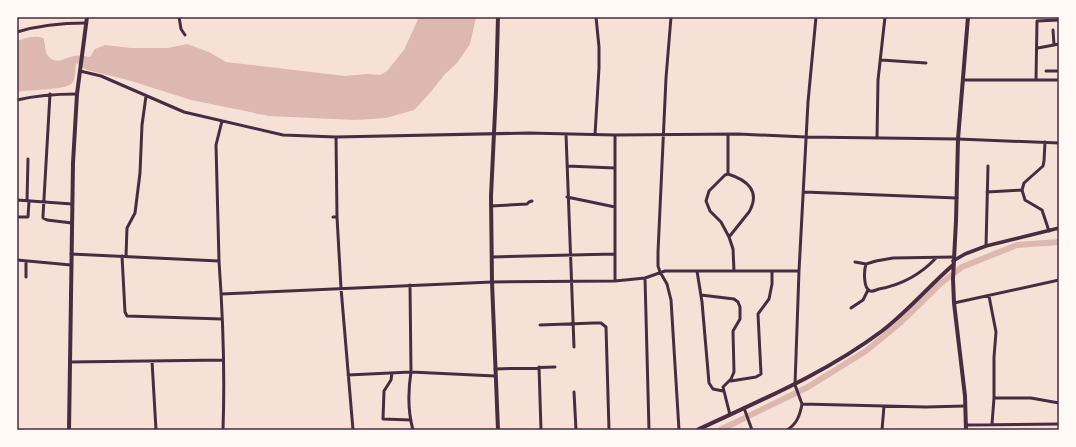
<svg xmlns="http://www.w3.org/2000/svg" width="1076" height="447" viewBox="0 0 1076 447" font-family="Rubik,sans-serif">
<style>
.water{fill:#dcb8b0}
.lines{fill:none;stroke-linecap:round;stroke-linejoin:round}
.canal{stroke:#dcb8b0;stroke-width:6}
.minor{stroke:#4a2c40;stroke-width:3}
.tertiary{stroke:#4a2c40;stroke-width:3.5}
.secondary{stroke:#4a2c40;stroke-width:4}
.neatline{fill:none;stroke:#4a2c40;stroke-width:1.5}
</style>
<rect width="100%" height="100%" fill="#f7e1d7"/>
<!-- water -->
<path class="water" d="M419 17H476L470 44 457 63 445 74 430 93 414 110 386 118 355 120 269 116 191 100 128 80 87 70 76 63C75 68 76 76 73 82 68 91 28 89 17 92V41C25 38 35 35 43 38 46 43 44 50 48 56 57 66 66 57 74 56 79 55 85 56 90 57L95 49 105 45 131 48H168L187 44 209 52 226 62 345 76 367 74 380 75 387 71 404 50Z"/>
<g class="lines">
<!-- canal -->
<path class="canal" d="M720 430 808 387 866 351 900 323 940 284 962 267 1017 245 1059 242"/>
<!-- minor -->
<path class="minor" d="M179 17 181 29 185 35
M671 17 666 78 658 252V266L660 272 667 284 671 300 679 430
M816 17 808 102 799 271 795 385 802 404 926 407 965 406
M1053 30 1054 45
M17 32C40 25 62 23 86 23
M1038 48 1059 44
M881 60 926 63
M80 71 101 76 184 112 283 135 336 137 528 133 615 135 738 134 806 137 958 139 1059 143
M1046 71H1059
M963 80H1059
M1036 80 1037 21 1059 20
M50 94 43 216V218L47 220 72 223
M17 100C38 95 56 94 77 94
M566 134 574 347
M728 134V174L725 175 709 191 706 201 710 211 721 222 729 237 733 249 734 271
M595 135 599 68V47L596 17
M877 138 878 80 885 17
M1045 142 1044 161 1043 166 1024 183 1022 190 1025 200 1042 210 1049 231
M567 166 615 168
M728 174C747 180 761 191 749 212L729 237
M804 192 957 198
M987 192 1022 190
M567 197 615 207
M17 200 72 204
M27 201 28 159
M491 206 527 204 529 202 532 201
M17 217H28L29 201
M333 217H337L336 137
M337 217 341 288 353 430
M986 246 988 166
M71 254 219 261C223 317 225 374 223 430
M122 256 125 312 127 316 222 319
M126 256 127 228 135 213 140 173 142 125 146 96
M492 257 614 254
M17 260 71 265
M219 261 216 145 222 121
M855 262 866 264 876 261 893 258 954 257
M866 264C864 270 863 288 870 291 872 292 876 290 879 289 901 285 921 274 936 258
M697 271 702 302 709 383 713 389 723 391
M26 277V261
M645 278 649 430
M615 281V135
M410 285 411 372 495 376
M221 294 492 282 615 281 645 278 665 271H799
M701 295 734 299 738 302 740 307V319L733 331 734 372 731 379 723 387 730 415
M989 296 996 332 994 357V398L992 424
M954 303 1059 280
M851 308 863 300 868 290
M540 325 594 323H601L606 327 609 430
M152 361 156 430
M70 362 223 360
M539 367 541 430
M495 369 555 367
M392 373 391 380 384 391 383 419 411 420
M348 375 411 372C408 391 408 412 413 430
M731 381 756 377 761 374 758 314 769 299 772 284V271
M574 392 576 430
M994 398H1031L1059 403
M744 408 752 430
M966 425 1059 424
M787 430C797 424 800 415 802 404
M882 430 884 406"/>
<!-- tertiary -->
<path class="tertiary" d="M953 261 965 254 986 246 1059 228"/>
<!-- secondary -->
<path class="secondary" d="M69 430 73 163 77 94 87 17
M498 430 492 282 491 196 496 91 498 17
M697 430C761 400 826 373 882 331 908 311 929 286 953 265
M966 430 965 396 954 303 953 279 956 221 958 139 968 17"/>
</g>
<!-- border -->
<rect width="1076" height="447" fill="none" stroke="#fffaf5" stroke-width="36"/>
<rect x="18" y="18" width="1040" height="411" class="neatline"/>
</svg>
